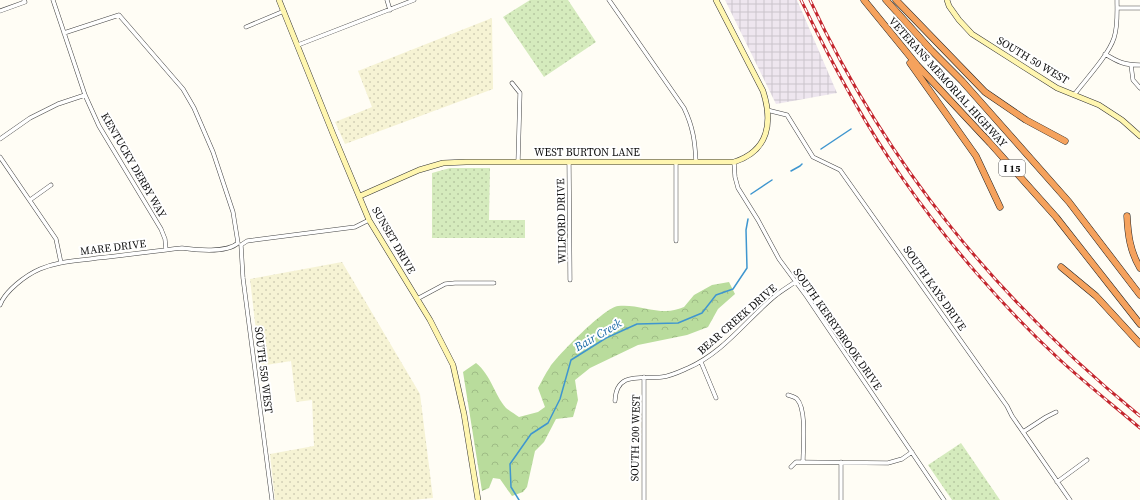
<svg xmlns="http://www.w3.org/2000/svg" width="1140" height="500" viewBox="0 0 1140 500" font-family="'Source Serif 4',serif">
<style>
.industrial{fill:url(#industrial-grid)}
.farmland{fill:url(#farmland-dots)}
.grass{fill:url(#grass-dots)}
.forest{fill:url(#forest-crowns)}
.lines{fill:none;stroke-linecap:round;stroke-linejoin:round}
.stream{stroke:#3f96cf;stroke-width:1.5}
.street-casing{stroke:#444;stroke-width:4.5}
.secondary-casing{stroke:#333;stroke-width:6}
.highway-casing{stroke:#222;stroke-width:7}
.street{stroke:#fff;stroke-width:3.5}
.secondary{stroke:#fff6b0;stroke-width:5}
.highway{stroke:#f5a25d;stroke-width:6}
.rail-casing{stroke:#c4262e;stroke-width:3}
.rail{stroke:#fff;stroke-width:1.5;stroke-dasharray:4.5;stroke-linecap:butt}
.labels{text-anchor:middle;stroke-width:4;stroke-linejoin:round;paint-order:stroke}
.shield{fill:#fff;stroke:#585858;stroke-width:1}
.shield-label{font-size:10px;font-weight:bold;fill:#111}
.street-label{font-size:11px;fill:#111;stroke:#fff}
.water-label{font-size:12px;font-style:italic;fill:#1768a6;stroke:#fff}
</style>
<defs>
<pattern id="industrial-grid" width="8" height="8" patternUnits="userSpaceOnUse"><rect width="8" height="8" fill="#eee6ef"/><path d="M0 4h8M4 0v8" fill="none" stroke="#cbc4cc"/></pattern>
<pattern id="farmland-dots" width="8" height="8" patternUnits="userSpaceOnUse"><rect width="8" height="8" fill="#f6f3d4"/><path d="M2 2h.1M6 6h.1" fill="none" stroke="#d2cfb5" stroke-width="1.8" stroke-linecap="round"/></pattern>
<pattern id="grass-dots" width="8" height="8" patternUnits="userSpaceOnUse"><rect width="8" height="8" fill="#d5ebbd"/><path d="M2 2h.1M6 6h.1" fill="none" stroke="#b6c8a1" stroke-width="1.8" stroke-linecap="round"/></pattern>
<pattern id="forest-crowns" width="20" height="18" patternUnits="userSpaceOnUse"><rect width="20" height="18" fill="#b9dc9c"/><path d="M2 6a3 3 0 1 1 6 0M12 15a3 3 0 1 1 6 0" fill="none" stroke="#9ebc85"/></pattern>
</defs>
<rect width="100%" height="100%" fill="#fffdf5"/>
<!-- industrial -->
<path class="industrial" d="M725 0H797L837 93 776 104Z"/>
<!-- farmland -->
<path class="farmland" d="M492 18 493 89 345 144 335 122 372 107 358 71Z
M342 262 420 394 433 498 412 500H275L270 454 314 446 312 400 296 402 291 361 260 366 250 279Z"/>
<!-- grass -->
<path class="grass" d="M530 0H568L596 42 544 77 503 17Z
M450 168H490L489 220H525V238H432V173Z
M961 443 1000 500H952L928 465Z"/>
<!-- forest -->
<path class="forest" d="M729 282 735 294 718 309 708 327 687 335 638 345 590 368 575 380 578 400 573 417 556 419 544 442 535 451 527 487 523 492 512 496 500 479 493 478 489 488 482 491 463 372 476 363C491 375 494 394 506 408 510 411 515 414 519 417L538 412 545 407 538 388C542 381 545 374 550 367 558 355 605 307 618 306 634 304 650 311 666 311 672 311 679 309 684 307L694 295 712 285Z"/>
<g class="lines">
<!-- stream -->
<path class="stream" d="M821 149 851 129
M791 171 800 166 802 164
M751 194 772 180
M519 500 511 487 510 464 531 434 548 423 560 399 571 360 606 338 637 324 678 323 702 313 716 295 733 289 747 268 746 230 748 219"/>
<!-- street casing -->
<g class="street-casing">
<path id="street" d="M53 0 85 95 99 126 161 229 165 239 166 250
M387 0 390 10
M609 0 684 108C693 127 695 141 696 162
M1117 8H1140
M0 11 25 2 24 0
M246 27 284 11
M64 33 119 15 183 89 194 108 213 152 233 212 238 243
M298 45 414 0
M1105 54C1118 62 1124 65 1140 65
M1131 65 1133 80 1140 88
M512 83 520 93 518 162
M1074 95C1086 79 1108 56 1114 38 1118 26 1117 12 1117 0
M767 110 787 115 813 157 840 170 1007 406 1012 416 1070 500
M0 139 30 118 58 104 85 95
M0 157 56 239 61 263
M569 162 570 280
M734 162 735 177 738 188 758 220 779 259 807 297 944 500
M30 200 51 185
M676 241V162
M241 245 243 278 272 500
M241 245 247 241 355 227 369 220
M417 299 445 284 455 283H494
M0 305C5 291 26 275 40 269 58 261 78 261 97 258 126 255 154 251 182 248 196 250 227 253 238 243
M701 362 716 398
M788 395C791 396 795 397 797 399 807 410 803 447 803 462
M615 401C616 371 641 379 662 377 671 376 679 372 688 368 724 352 745 321 775 296 781 291 788 287 795 282
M1023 432 1046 417 1056 412
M791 467 796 462 888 463 902 459 912 452
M1057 482 1087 460
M644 500V377
M841 500V462"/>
</g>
<!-- secondary casing -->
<g class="secondary-casing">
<path id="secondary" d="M279 0 333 134 369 220 430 320 453 365 464 414 478 500
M947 0 949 6 959 20 972 34 1057 88 1099 105 1122 120 1140 136
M360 196 419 170 443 163 466 162H734C769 151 773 122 763 91L716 0"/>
</g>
<!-- highway casing -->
<g class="highway-casing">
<path id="highway" d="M864 0 917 65 990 143 1056 217 1140 324
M886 0 931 50 962 81 1069 202 1140 295
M896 0 985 92 1026 120 1065 141
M910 63 976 156 1000 207
M1127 216C1128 235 1130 251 1140 268
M1061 267 1096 296 1140 344"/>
</g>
<!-- street -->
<use href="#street" class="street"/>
<!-- secondary -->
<use href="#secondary" class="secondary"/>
<!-- highway -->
<use href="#highway" class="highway"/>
<!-- rail casing -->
<g class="rail-casing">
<path id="rail" d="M801 0C831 62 863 122 903 179 947 242 1003 307 1059 359 1085 383 1113 405 1140 428
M810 0C888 167 998 300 1140 416"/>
</g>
<!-- rail -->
<use href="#rail" class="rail"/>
</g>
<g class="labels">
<!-- shield labels -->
<rect class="shield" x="999" y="160" width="26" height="16" rx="3"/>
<g class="shield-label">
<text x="1012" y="172">I 15</text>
</g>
<!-- street labels -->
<g class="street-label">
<text transform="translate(1033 60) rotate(31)" y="4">SOUTH 50 WEST</text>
<text transform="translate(948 82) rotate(48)" y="4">VETERANS MEMORIAL HIGHWAY</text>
<text x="587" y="156">WEST BURTON LANE</text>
<text transform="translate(134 165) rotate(60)" y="4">KENTUCKY DERBY WAY</text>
<text transform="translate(561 221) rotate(-91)" y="4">WILFORD DRIVE</text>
<text transform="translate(394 240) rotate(60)" y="4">SUNSET DRIVE</text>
<text transform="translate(113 247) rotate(-7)" y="4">MARE DRIVE</text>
<text transform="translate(935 288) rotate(55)" y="4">SOUTH KAYS DRIVE</text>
<text transform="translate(737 319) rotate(-41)" y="4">BEAR CREEK DRIVE</text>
<text transform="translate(838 329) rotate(55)" y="4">SOUTH KERRYBROOK DRIVE</text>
<text transform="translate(264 370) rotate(83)" y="4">SOUTH 550 WEST</text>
<text transform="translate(635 438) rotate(-89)" y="4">SOUTH 200 WEST</text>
</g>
<!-- water labels -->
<g class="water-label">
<text transform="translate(598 335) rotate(-30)" y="4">Bair Creek</text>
</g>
</g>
</svg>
